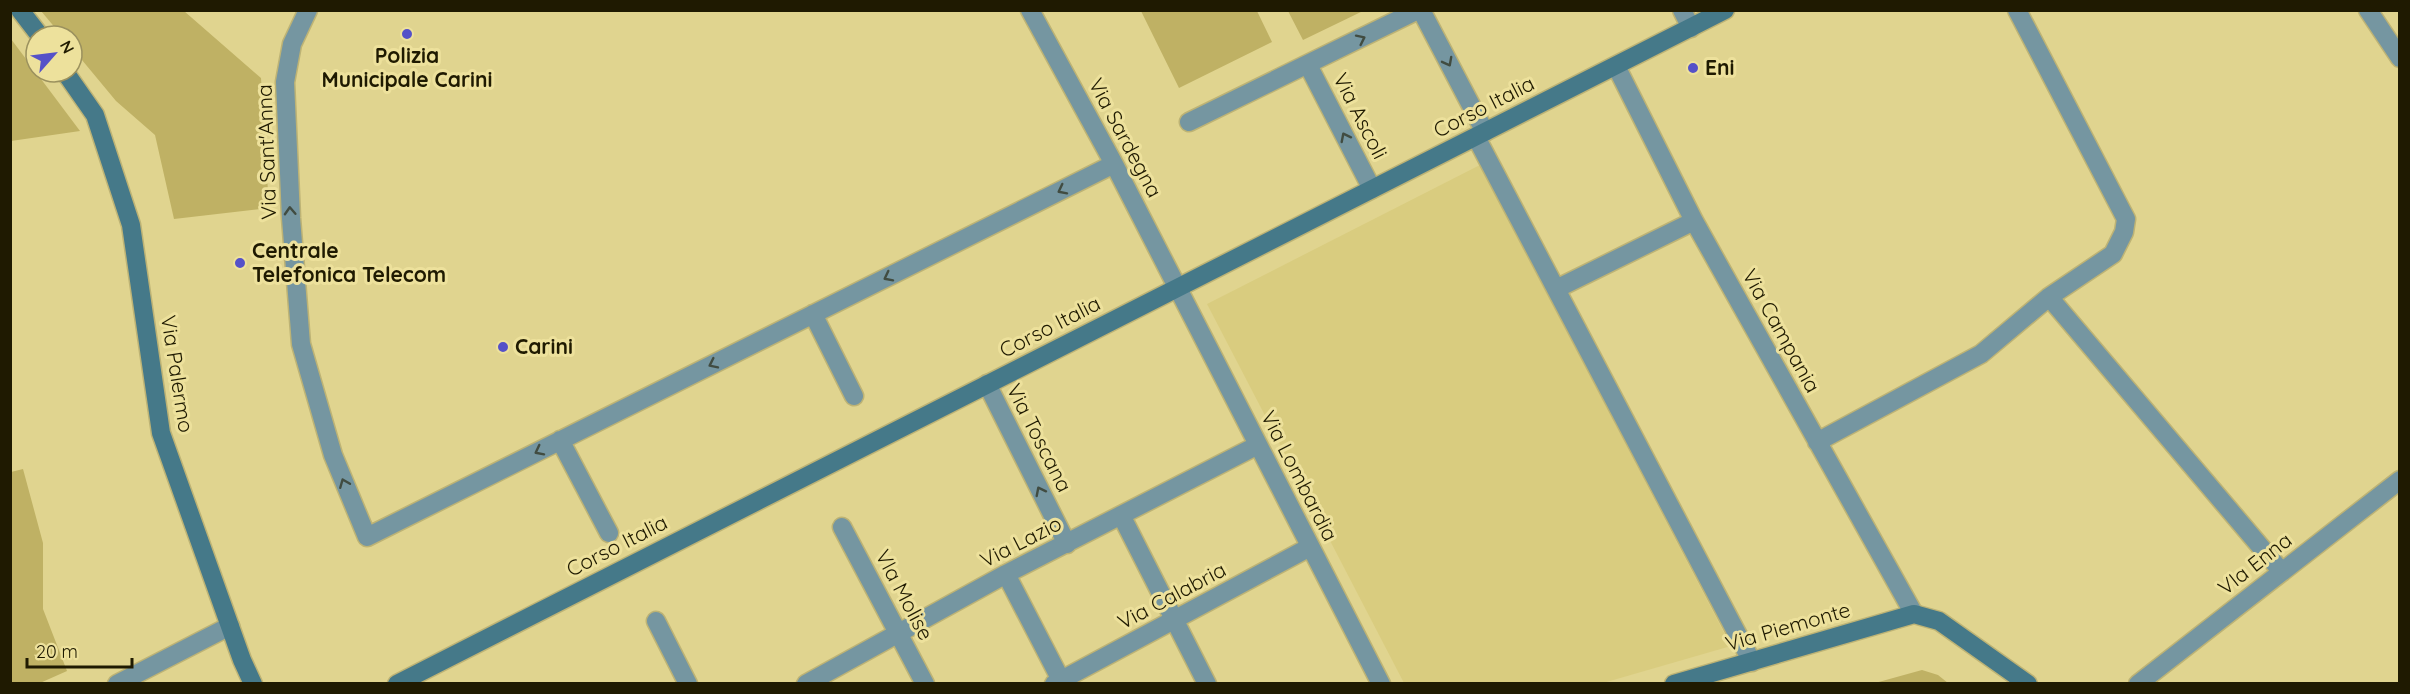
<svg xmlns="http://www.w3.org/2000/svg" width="2410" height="694" viewBox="0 0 2410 694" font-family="Quicksand,sans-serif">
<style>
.built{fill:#d9cc7f}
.green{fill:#bfb164}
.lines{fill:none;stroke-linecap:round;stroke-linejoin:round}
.street-casing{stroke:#bdb375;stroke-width:21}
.secondary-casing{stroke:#bdb375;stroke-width:21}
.street{stroke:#7596a1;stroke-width:18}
.secondary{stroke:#457989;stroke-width:18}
.oneway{stroke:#414c41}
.poi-dot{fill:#5551c8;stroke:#ede19c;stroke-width:2}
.labels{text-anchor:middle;stroke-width:6;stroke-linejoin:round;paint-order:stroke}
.poi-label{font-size:21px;font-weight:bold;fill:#1f1a01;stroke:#ede19c;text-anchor:start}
.street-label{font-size:21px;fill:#1f1a01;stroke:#ede19c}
</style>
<rect width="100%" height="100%" fill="#e0d48f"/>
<!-- built -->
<path class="built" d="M1480 165 1731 646 1603 683H1404L1207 304Z"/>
<!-- green -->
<path class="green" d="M41 11H184L261 78 269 208 174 219 155 135 116 101 72 48V36H62Z
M1141 11H1257L1272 42 1179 88Z
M1288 11H1363L1303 40Z
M10 39H11L80 131 11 141Z
M23 469 43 543V609L67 671 40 683H11V472Z
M1922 670 1938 675 1948 683H1875Z"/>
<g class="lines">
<!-- street casing -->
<g class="street-casing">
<path id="street" d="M308 10 292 44 285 82 291 218 301 344 333 455 367 537 1114 164
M1030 10 1114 164 1381 684
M1421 10 1485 132
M1682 10 1691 28
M2368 10 2400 58
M1308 65 1372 189
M1616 66 1694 221 1914 614
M1189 122 1418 10
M1476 137 1752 662
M1556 289 1694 221
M2049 297 2282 572
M813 314 854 396
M987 384 1067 544
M560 440 609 533
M1817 442 1981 354 2049 297 2113 254 2124 232 2126 219 2017 10
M1121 515 1207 684
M842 527 925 684
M1006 574 1063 684
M656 621 688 684
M117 684 230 626
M806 684 1006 574 1258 445
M1054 684 1310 547
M2138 684 2400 480"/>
</g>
<!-- secondary casing -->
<g class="secondary-casing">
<path id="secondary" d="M20 10 40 36
M65 72 95 115 131 225 161 433 242 660 253 684
M397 684 1725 10
M1674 684 1914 614 1939 621 2028 684"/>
</g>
<!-- street -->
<use href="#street" class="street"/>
<!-- secondary -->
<use href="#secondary" class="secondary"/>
</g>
<!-- one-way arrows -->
<defs><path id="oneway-chevron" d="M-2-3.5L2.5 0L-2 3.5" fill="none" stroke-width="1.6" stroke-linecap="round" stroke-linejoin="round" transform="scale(1.5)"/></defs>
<g class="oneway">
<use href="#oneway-chevron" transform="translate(1361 39) rotate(-26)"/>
<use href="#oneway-chevron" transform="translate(1448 62) rotate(62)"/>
<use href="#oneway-chevron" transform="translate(1345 137) rotate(-117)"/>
<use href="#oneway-chevron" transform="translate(1062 190) rotate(153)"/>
<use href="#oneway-chevron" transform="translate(290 211) rotate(-93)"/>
<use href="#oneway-chevron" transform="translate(888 277) rotate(153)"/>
<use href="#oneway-chevron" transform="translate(713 364) rotate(154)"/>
<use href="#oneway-chevron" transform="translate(539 451) rotate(153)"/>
<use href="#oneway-chevron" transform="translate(344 483) rotate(-112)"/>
<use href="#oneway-chevron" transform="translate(1040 491) rotate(-117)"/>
</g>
<!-- markers -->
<g class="poi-dot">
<circle cx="407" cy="34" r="6"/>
<circle cx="1693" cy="68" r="6"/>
<circle cx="240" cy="263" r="6"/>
<circle cx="503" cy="347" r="6"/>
</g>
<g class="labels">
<!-- poi labels -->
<g class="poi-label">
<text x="407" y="63" text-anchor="middle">Polizia<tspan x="407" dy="24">Municipale Carini</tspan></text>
<text x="1705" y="75">Eni</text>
<text x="252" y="258">Centrale<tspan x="252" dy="24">Telefonica Telecom</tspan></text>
<text x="515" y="354">Carini</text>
</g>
<!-- street labels -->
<g class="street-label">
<text transform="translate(1484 107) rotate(-27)" y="7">Corso Italia</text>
<text transform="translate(1360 116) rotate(63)" y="7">Via Ascoli</text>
<text transform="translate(1125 138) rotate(62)" y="7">Via Sardegna</text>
<text transform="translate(267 152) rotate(-92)" y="7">Via Sant'Anna</text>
<text transform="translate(1050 327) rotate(-27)" y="7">Corso Italia</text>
<text transform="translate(1781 331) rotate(61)" y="7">Via Campania</text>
<text transform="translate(177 374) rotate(81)" y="7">Via Palermo</text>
<text transform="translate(1039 438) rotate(63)" y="7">Via Toscana</text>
<text transform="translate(1299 476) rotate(63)" y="7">Via Lombardia</text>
<text transform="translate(1021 542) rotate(-27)" y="7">Via Lazio</text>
<text transform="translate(617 546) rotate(-27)" y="7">Corso Italia</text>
<text transform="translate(2255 564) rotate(-38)" y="7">VIa Enna</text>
<text transform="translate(904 595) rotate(62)" y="7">VIa Molise</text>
<text transform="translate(1172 596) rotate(-28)" y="7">Via Calabria</text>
<text transform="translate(1788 627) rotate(-16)" y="7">Via Piemonte</text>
</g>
</g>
<!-- border -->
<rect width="2410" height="694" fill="none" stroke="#1f1a01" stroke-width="24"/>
<!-- north arrow -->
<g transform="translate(54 54) rotate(62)"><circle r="28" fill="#ede19c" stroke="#9b915e" stroke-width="1.5"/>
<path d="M0-4.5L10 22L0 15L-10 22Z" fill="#5551c8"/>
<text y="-9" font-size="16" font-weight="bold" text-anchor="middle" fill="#1f1a01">N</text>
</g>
<!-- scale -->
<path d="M27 658v9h105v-9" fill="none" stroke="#1f1a01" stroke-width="3"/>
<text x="36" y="658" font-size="18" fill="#1f1a01" stroke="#ede19c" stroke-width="4.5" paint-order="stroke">20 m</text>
</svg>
